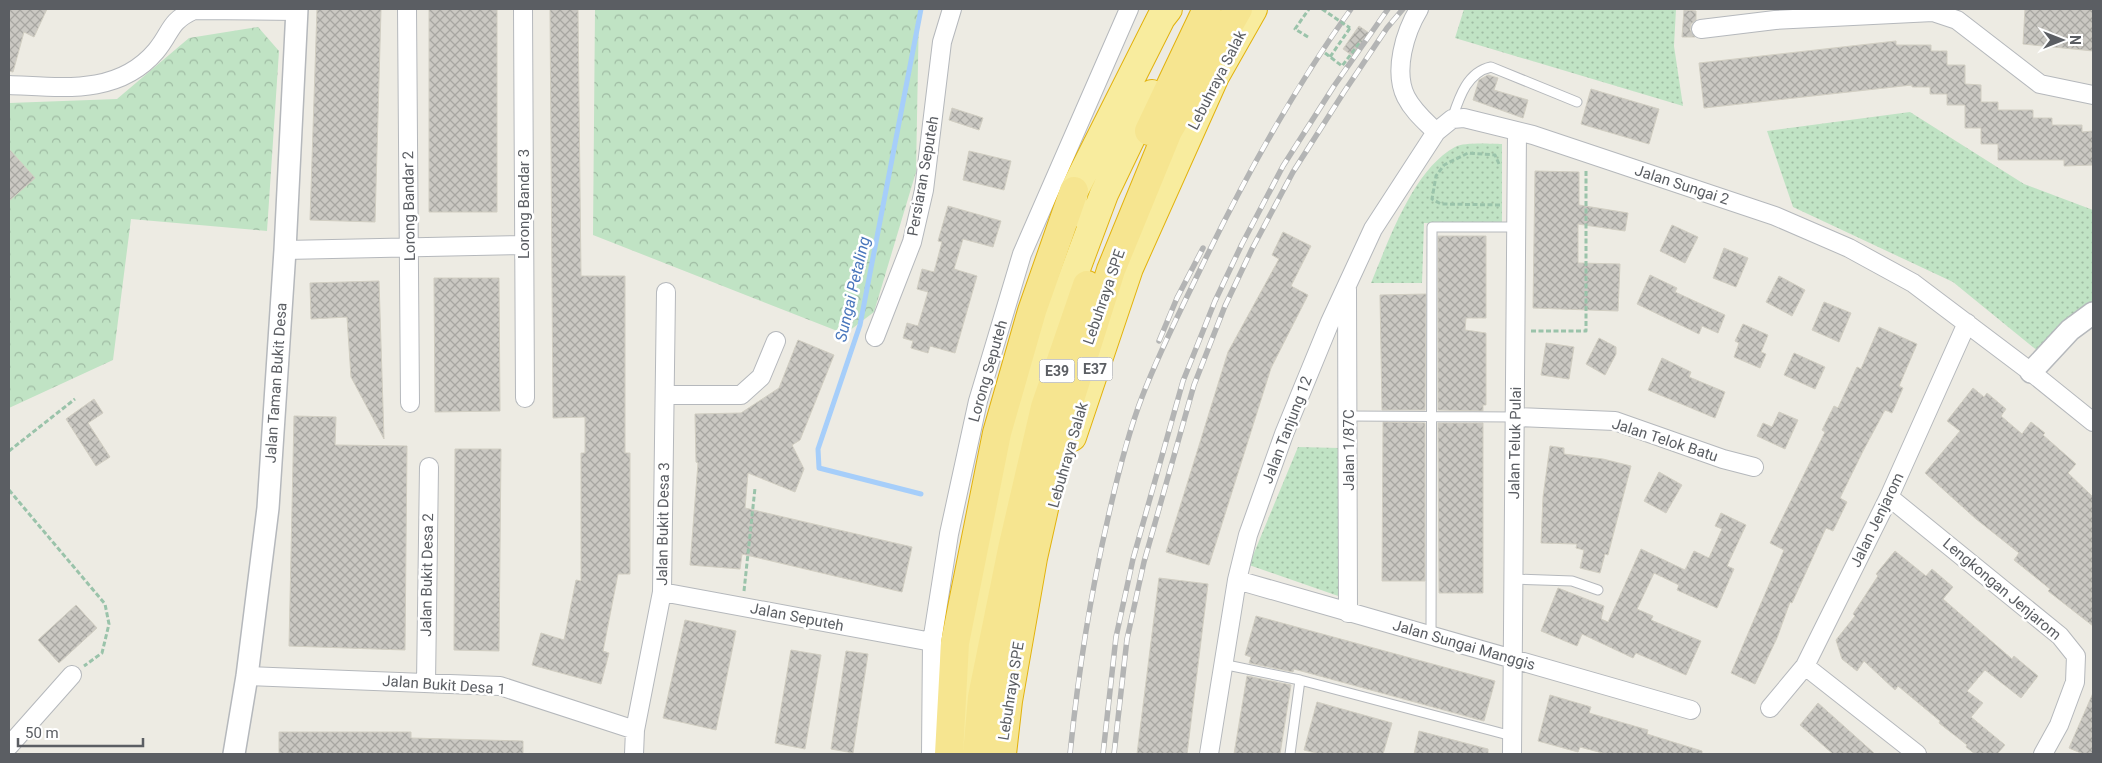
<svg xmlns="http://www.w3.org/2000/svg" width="2102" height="763" viewBox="0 0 2102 763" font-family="Roboto,sans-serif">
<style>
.grass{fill:url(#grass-dots)}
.forest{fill:url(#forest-crowns)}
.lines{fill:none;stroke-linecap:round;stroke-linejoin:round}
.stream{stroke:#a6cefa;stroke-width:5}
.building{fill:url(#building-cross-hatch);stroke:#d1cec2}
.service-casing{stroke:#b5b8bc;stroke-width:11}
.minor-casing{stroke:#b5b8bc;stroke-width:20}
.tertiary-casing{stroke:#b5b8bc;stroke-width:24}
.trunk-casing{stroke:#e2b20d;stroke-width:30}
.motorway-casing{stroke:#e2b20d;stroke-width:30}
.path{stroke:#9ac3aa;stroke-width:3;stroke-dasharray:5 2.5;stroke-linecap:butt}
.service{stroke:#fff;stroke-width:9}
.minor{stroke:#fff;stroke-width:18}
.tertiary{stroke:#fff;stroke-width:21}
.trunk{stroke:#f8ec9e;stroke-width:28}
.motorway{stroke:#f6e590;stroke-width:28}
.rail-casing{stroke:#b3b4b4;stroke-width:5.5}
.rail{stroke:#fff;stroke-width:4;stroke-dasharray:11;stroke-linecap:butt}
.path-bridge{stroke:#9ac3aa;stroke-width:3;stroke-dasharray:5 2.5;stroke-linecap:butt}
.labels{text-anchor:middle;stroke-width:5;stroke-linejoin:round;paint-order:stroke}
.shield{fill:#fff;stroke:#8c8e92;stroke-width:1}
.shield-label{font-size:14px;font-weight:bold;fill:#5b5e63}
.street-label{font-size:15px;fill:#5b5e63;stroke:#fff}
.water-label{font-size:16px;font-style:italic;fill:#4a77bc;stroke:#fff}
</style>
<defs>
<pattern id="grass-dots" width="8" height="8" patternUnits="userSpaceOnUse" patternTransform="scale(1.25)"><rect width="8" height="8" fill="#c0e3c4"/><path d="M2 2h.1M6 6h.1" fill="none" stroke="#9fbba3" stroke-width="1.8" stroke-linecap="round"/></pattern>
<pattern id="forest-crowns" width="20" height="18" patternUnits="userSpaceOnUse" patternTransform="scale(1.25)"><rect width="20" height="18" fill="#c0e3c4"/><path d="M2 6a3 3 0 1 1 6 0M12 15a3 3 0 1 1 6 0" fill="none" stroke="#9fbba3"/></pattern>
<pattern id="building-cross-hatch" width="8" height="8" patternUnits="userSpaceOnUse" patternTransform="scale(1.25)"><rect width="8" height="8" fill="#cac8c2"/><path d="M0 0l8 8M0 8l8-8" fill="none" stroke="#a7a6a1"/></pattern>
</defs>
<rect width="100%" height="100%" fill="#edebe3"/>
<!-- grass -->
<path class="grass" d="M1464 9H1676L1674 46 1683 106 1455 38Z
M1910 112 2024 184 2093 210V307L2039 352 1953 282 1793 207 1767 131Z
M1502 144V225L1424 223 1422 283H1371C1389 240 1413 170 1455 147 1464 142 1491 144 1502 144Z
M1298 447 1339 448 1344 598 1249 565Z"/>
<!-- forest -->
<path class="forest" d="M595 9H919L916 172 874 312 845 334 593 235Z
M258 27 279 51 267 231 131 219 113 360 9 408V103L117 99 189 38Z"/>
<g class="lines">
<!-- stream -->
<path class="stream" d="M921 494 819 468 818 449 860 325 921 9"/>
</g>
<!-- building -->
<path class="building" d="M9 9H47L34 37 24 32 13 72 9 71Z
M317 9H381L375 222 310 220Z
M429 9H497V212H429Z
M550 9H578L581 276H625V453H630V574H618L603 651 609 653 601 684 532 665 541 633 564 640 576 580 581 581V453H585V417L553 418Z
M2025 9H2093V51L2023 44Z
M1684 10 1696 11V20L1691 24 1690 30 1695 37H1682Z
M1359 26 1369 33 1353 56 1343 49Z
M1896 41V45H1931V51H1947V65H1965V84L1981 85V102H1998V110H2033V118H2052V125H2082V132L2093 131V165L2064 166V160H1998V144H1981V128H1965V105H1947V94H1930V87H1912V85L1704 108 1699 63Z
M1488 75 1498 78 1494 90 1528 100 1523 118 1473 100 1479 80Z
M1591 89 1659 109 1649 144 1581 124Z
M952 108 983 118 979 130 949 120Z
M9 149 35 178 9 201Z
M969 151 1011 161 1004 190 963 180Z
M1535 171 1579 172V205L1628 213 1625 231 1578 224V263L1620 264 1618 311 1533 308Z
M948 206 1001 221 993 247 963 239 954 269 977 276 955 353 930 346 928 353 911 348 913 341 903 338 907 323 918 326 928 292 917 289 922 269 934 272 942 242 938 241Z
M1672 225 1698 237 1685 263 1660 251Z
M1283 232 1311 246 1291 286 1308 295 1271 368 1209 565 1166 552 1228 352 1279 259 1272 255Z
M1438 236H1486V318H1466L1465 330 1486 333V405H1483V411L1438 410Z
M1724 248 1748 258 1736 287 1713 278Z
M1650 275 1677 288 1675 292 1725 315 1718 333 1702 326 1699 334 1637 304Z
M1779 276 1805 290 1792 316 1766 302Z
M434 278H499L500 411 435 412Z
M379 281 384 439 351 377 347 317 311 319 310 283Z
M1426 294 1425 410H1382L1380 295Z
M1824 302 1851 313 1839 342 1812 330Z
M1743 324 1768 335 1761 352 1766 354 1760 368 1734 357 1739 343 1735 341Z
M1879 327 1917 344 1899 386 1903 388 1892 413 1885 410 1863 451 1840 498 1847 502 1833 531 1826 528 1792 603 1790 602 1777 638 1755 684 1731 673 1784 550 1770 543 1825 432 1822 430 1834 406 1838 408 1857 367 1861 369Z
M1599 338 1616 347V354L1605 375 1586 364Z
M798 340 834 355 800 440 792 445 804 469 795 492 748 473 745 508 912 547 902 592 742 554 740 569 690 565 698 463 696 462 695 414 741 413 779 388Z
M1546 343 1574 347 1569 379 1541 375Z
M1794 353 1825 367 1815 389 1784 375Z
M1662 358 1691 372 1689 377 1725 392 1715 418 1648 390Z
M1973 388 1984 397 1987 393 2006 409 2001 416 2022 434 2031 422 2045 433 2043 435 2076 464 2068 473 2093 497V626L2048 591 2050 589 2014 560 2019 553 1976 519 1925 473 1960 431 1947 421Z
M94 399 103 413 88 423 110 457 96 466 66 419Z
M1779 412 1798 420 1785 449 1757 436 1763 423 1772 427Z
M294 416 336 417 335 445 407 446 405 650 289 646Z
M1383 422 1425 423V581H1382Z
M1438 423H1483V593H1439Z
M1550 446 1564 448V454L1603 459 1631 466 1608 555 1605 554 1600 573 1580 568 1584 550 1576 548 1577 544 1541 543 1543 497Z
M455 449H501L499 651 454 650Z
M1659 472 1682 485 1666 513 1644 501Z
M1721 513 1746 525 1727 566 1734 569 1717 608 1677 590 1679 585 1654 573 1637 609 1653 616 1651 620 1701 641 1686 675 1636 653 1633 658 1582 634 1577 646 1541 631 1558 588 1604 606 1601 619 1608 622 1641 549 1685 570 1694 551 1709 558 1722 529 1715 526Z
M1895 551 1926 576 1932 569 1953 587 1943 599 2012 659 2014 656 2038 676 2021 698 1985 670 1967 691 1983 703 1971 717 2005 745 1997 754H1975L1966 747 1967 745 1939 723 1940 721 1898 686 1895 690 1864 661 1857 671 1842 659 1836 640 1855 616 1853 614 1878 576 1876 574Z
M1159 578 1208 584 1187 754H1137Z
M76 605 97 628 59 663 38 640Z
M1256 616 1495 681 1484 721 1294 669 1293 672 1249 663 1251 657 1245 655Z
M685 620 736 631 716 730 663 718Z
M791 650 821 655 805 749 775 743Z
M846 651 868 654 853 753 831 749Z
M1247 676 1291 685 1280 754H1234Z
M2093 693V754H2083L2069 748Z
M1550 695 1591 707 1589 713 1648 730 1647 734 1702 751V754H1606L1580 747 1578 752 1538 741Z
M1317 702 1392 723 1383 754H1319L1304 750Z
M1818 703 1875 754H1833L1800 725Z
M1419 731 1488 749V754H1414Z
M279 732H411V738L523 741V754H279Z"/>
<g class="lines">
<!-- service casing -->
<g class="service-casing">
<path id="service" d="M1452 119C1459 98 1467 72 1491 67L1577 102
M1349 416 1515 417
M1513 579 1572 581 1598 590
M1431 636 1432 227H1516
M1222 664 1300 680 1512 736
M1290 754 1300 680"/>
</g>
<!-- minor casing -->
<g class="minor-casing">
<path id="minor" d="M407 9 410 403
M523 9 525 398
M1419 9C1405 32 1393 71 1406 97 1413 111 1425 121 1436 132
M1701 29 1775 20 1933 12 1957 20 2040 84 2093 95
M9 85C61 87 118 96 156 51 172 32 168 22 194 10L297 11
M285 250 524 245
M1347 289 1348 613
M875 337 912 242 924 190 942 42 952 9
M665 395H741L761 377 776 341
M1515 417 1615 421 1723 459 1754 467
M1889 497 2060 636 2076 656 2075 682 2059 725 2043 754
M1237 580 1691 710
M662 592 932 642
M1805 666 1917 754
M247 676 500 686 635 730
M426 683 429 467
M1770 708 1805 666 1889 497 1967 323
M9 746 72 675
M634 754 635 730 662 592 666 292
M931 754 932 642 949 534 978 401 1022 254 1129 9
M1209 754 1237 580 1248 535 1284 434 1330 322 1373 229 1436 132 1452 119 1464 118 1533 135 1775 216 1849 248 1913 283 2031 372 2093 422
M1512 754 1517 131"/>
</g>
<!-- tertiary casing -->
<g class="tertiary-casing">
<path id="tertiary" d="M2031 372 2070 330 2093 313
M234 754 247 676 268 508 285 250 297 9"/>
</g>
<!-- trunk casing -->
<g class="trunk-casing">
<path id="trunk" d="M1070 214 1074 191 1161 18 1168 9
M1072 437 1129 268 1215 76 1253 9
M963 754 977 641 996 541 1040 365 1104 194 1152 94"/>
</g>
<!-- motorway casing -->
<g class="motorway-casing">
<path id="motorway" d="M1149 131 1207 9
M949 754 955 643 997 433 1032 311 1074 191
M977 754 982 697 1012 549 1045 407 1087 285
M1002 754 1008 701 1033 558 1065 415 1111 270 1168 131 1238 9"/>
</g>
<!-- path -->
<path class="path" d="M1308 37 1295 29 1309 9
M1325 53 1342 66 1361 41
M1330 57 1350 28
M1499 164 1495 155 1468 153 1444 165 1436 176 1432 199 1441 204 1500 205
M1531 331H1586V169
M9 451 75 399
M9 490 105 604 109 624 102 653 84 666
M744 591 755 488"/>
<!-- service -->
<use href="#service" class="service"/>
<!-- minor -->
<use href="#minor" class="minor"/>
<!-- tertiary -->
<use href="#tertiary" class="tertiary"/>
<!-- trunk -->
<use href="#trunk" class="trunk"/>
<!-- motorway -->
<use href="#motorway" class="motorway"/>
<!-- rail casing -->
<g class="rail-casing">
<path id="rail" d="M1159 341 1177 298 1203 248
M1070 754C1078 675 1090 596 1108 518 1117 478 1127 436 1142 397 1158 355 1179 313 1199 272 1243 181 1292 91 1351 9
M1103 754 1116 637 1133 559 1183 381 1215 301 1242 244 1283 166 1334 86 1388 9
M1114 754 1127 639 1144 562 1194 385 1225 306 1252 249 1293 172 1344 92 1387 28 1403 9"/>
</g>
<!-- rail -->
<use href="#rail" class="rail"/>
<!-- path-bridge -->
<path class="path-bridge" d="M1322 9 1350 28"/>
</g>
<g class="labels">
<!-- shield labels -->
<g class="shield">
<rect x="1077.5" y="357.5" width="35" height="23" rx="4"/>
<rect x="1039.5" y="359.5" width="35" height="23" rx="4"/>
</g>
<g class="shield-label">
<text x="1095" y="374">E37</text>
<text x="1057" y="376">E39</text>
</g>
<!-- street labels -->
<g class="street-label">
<text transform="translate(1217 80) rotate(-63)" y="5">Lebuhraya Salak</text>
<text transform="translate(923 176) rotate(-80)" y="5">Persiaran Seputeh</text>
<text transform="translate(1682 185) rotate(18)" y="5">Jalan Sungai 2</text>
<text transform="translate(524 204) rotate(-90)" y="5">Lorong Bandar 3</text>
<text transform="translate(409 206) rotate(-91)" y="5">Lorong Bandar 2</text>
<text transform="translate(1104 297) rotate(-71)" y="5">Lebuhraya SPE</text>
<text transform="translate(988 371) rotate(-74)" y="5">Lorong Seputeh</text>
<text transform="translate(276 383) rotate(-86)" y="5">Jalan Taman Bukit Desa</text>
<text transform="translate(1287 430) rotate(-69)" y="5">Jalan Tanjung 12</text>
<text transform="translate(1665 440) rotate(18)" y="5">Jalan Telok Batu</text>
<text transform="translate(1515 443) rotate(-89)" y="5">Jalan Teluk Pulai</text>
<text transform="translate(1349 450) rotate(-90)" y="5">Jalan 1/87C</text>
<text transform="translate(1068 455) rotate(-74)" y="5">Lebuhraya Salak</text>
<text transform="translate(1877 520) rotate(-64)" y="5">Jalan Jenjarom</text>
<text transform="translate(663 524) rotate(-89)" y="5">Jalan Bukit Desa 3</text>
<text transform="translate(427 575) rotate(-89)" y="5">Jalan Bukit Desa 2</text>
<text transform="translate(2002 589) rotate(40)" y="5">Lengkongan Jenjarom</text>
<text transform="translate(797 617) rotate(11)" y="5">Jalan Seputeh</text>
<text transform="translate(1464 645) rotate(16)" y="5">Jalan Sungai Manggis</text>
<text transform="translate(444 685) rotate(4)" y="5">Jalan Bukit Desa 1</text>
<text transform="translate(1011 691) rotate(-81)" y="5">Lebuhraya SPE</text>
</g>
<!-- water labels -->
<g class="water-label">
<text transform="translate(852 289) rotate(-77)" y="6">Sungai Petaling</text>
</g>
</g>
<!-- border -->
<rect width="2102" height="763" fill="none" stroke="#5b5e63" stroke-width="20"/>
<!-- north arrow -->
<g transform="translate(2062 40) rotate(90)" stroke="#ffffff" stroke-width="4" paint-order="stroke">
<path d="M0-4L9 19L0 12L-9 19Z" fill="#5b5e63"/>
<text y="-8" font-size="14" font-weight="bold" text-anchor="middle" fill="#5b5e63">N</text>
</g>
<!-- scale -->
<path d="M18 738v8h125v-8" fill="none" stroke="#5b5e63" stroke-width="2.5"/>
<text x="25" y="738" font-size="15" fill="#5b5e63" stroke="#ffffff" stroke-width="4" paint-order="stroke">50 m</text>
</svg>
